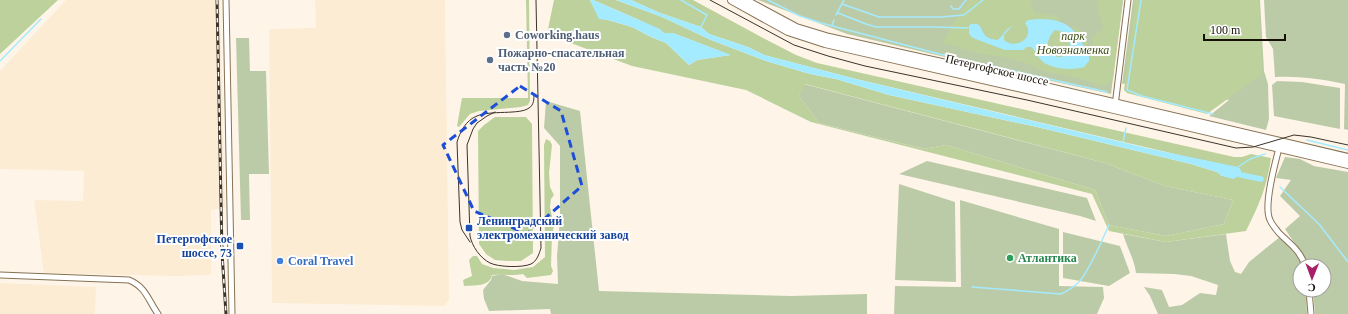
<svg xmlns="http://www.w3.org/2000/svg" width="1348" height="314" viewBox="0 0 1348 314" font-family="Georgia,serif">
<style>
.built{fill:#fcecd4}
.green{fill:#bccba7}
.forest{fill:#bcd19c;fill-rule:evenodd}
.water{fill:#a5ebff;fill-rule:evenodd}
.lines{fill:none;stroke-linecap:round;stroke-linejoin:round}
.stream{stroke:#a5ebff;stroke-width:1.5}
.canal{stroke:#a5ebff;stroke-width:5.5}
.street-casing{stroke:#867254;stroke-width:7}
.primary-casing{stroke:#867254;stroke-width:10}
.street{stroke:#fff;stroke-width:5}
.primary{stroke:#fff;stroke-width:8}
.tram{stroke:#3c3429;stroke-width:1}
.rail-casing{stroke:#3c3429;stroke-width:3}
.rail{stroke:#fff;stroke-width:1.5;stroke-dasharray:4.5;stroke-linecap:butt}
.marked{fill:none;stroke:#1d4ed8;stroke-width:3;stroke-dasharray:8 5;stroke-linejoin:round}
.service-dot{fill:#5c6f8a;stroke:#fff;stroke-width:1.5}
.transit-dot{fill:#1a4fb4;stroke:#fff;stroke-width:1.5}
.leisure-dot{fill:#2e9e5b;stroke:#fff;stroke-width:1.5}
.shop-dot{fill:#3f7fe0;stroke:#fff;stroke-width:1.5}
.labels{text-anchor:middle;stroke-width:4;stroke-linejoin:round;paint-order:stroke}
.service-label{font-size:12px;font-weight:bold;fill:#4e5e75;stroke:#fff;text-anchor:start}
.park-label{font-size:12px;font-style:italic;fill:#3b4d15;stroke:#fff}
.street-label{font-size:12px;fill:#160f04;stroke:#fff}
.transit-label{font-size:12px;font-weight:bold;fill:#164399;stroke:#fff;text-anchor:start}
.leisure-label{font-size:12px;font-weight:bold;fill:#27864d;stroke:#fff;text-anchor:start}
.shop-label{font-size:12px;font-weight:bold;fill:#366cbe;stroke:#fff;text-anchor:start}
</style>
<rect width="100%" height="100%" fill="#fef5e8"/>
<!-- built -->
<path class="built" d="M66 0H220L225 208 211 210V275L173 276 44 273 34 200 83 201 84 171 0 169V71Z
M315 0H445L449 300 444 306 272 303 269 29 316 28Z
M0 283 96 287 95 314H0Z"/>
<!-- green -->
<path class="green" d="M758 0H1123L1111 94 979 65 847 34Z
M1133 0H1260L1264 71 1268 84 1269 119 1266 130 1209 116 1229 100 1145 81 1122 84Z
M1264 0H1348V130L1344 129 1345 84C1322 79 1299 76 1275 77L1273 49 1266 37Z
M236 38H249L250 71H266L269 174H249L250 220H241Z
M1277 81 1302 82 1340 88V129L1274 116 1272 85Z
M804 84 1105 163 1165 186 1233 200 1224 224 1166 236 1109 225 1095 190 946 145 924 149 819 123 799 96Z
M546 101 580 111 599 291 791 296 867 294V314H551L550 309 489 311 484 299 483 290 491 280 492 276 502 274 522 281 558 284 557 256 560 218V146L544 128Z
M1285 157 1300 159 1314 166 1348 172V314H1315L1313 290H1324V266H1309L1308 263 1285 229 1300 216 1280 196 1291 180 1276 178Z
M927 161 1087 198 1096 221 1080 216 899 174Z
M899 184 955 202 956 282 895 280Z
M960 200 1059 229V286L1103 287 1104 298 1097 314H894L895 286 961 287Z
M1063 232 1120 246 1130 273 1109 286 1063 278Z
M1123 234 1166 242 1226 234 1230 261 1235 272 1241 274 1249 262 1281 236 1301 262 1300 290H1306L1307 314H1158L1150 296 1144 287 1162 290 1169 307 1182 305 1200 293 1216 295 1218 285 1191 276 1174 274 1136 273C1134 258 1127 248 1123 234Z"/>
<!-- forest -->
<path class="forest" d="M0 0H58L0 54Z
M526 0H529L530 101 528 105 521 107 479 111 470 114 459 127 457 126 462 98H528Z
M554 0H590L599 18 608 20 632 27 651 37 666 43 689 65 697 60 730 55 673 33H664L637 19 593 0H616L662 17 711 40 766 61 810 74 836 79 889 95 1037 127 1191 164 1217 172 1222 176 1241 175 1179 155 856 79 764 55 748 47 709 34 701 27 660 13 631 0H693L765 39 796 55 817 63 1234 157H1242L1251 154 1271 158C1267 187 1259 205 1246 231L1166 242 1109 231 1092 194 811 122 746 90 632 66 547 34ZM805 84 1105 163 1165 186 1233 200 1224 224 1166 236 1109 225 1095 190 946 145 924 149 819 123 799 96Z
M969 0H1030L1034 13 1053 15 1060 18 1059 22 1050 19 1028 20 1027 26 1028 35C1023 44 1012 46 1004 40V35L1010 28 997 40C979 36 988 32 976 23L973 38C983 41 1001 50 1010 51 1019 51 1024 47 1031 47L1043 62 1054 67 1087 53 1077 32 1072 28 1075 27 1084 36 1092 53 1094 51 1092 38C1095 33 1101 33 1103 27L1097 6V0H1123L1113 79 1106 85 1103 86 1077 78 1044 71 1030 65 1004 57 981 54 943 43 954 22Z
M1135 0H1259L1262 74 1207 114 1127 93 1124 90Z
M1055 30C1076 32 1073 57 1059 57 1043 56 1046 38 1055 30Z
M495 117H526L532 124 533 253 521 261H507L495 260 486 254 479 244 478 131 484 125Z
M546 139 550 141 552 145 549 173 550 187 554 195 551 199 550 207 554 226 552 235 551 266 553 271 551 275 527 278 523 274C512 276 502 274 492 275 489 287 475 285 464 286L463 280 472 276 469 260 473 256H477L482 264 493 268 514 270 533 267 545 257 544 145Z"/>
<!-- water -->
<path class="water" d="M590 0H593L660 29 664 33H673L731 55 697 60 689 65 666 43 651 37 632 27 608 20 599 19Z
M616 0H631L660 13 701 27 709 34 748 47 764 55 856 79 1151 149 1238 167 1241 170V175L1233 179 1222 176 1217 172 1191 164 1037 127 889 95 836 79 810 74 766 61 711 40 662 17Z
M1040 19C1070 19 1078 32 1089 57V61L1084 67C1073 71 1049 69 1041 60 1037 56 1036 51 1031 47H1027L1023 50H1005L973 38 969 34V26L971 24C982 22 980 29 985 35 988 39 993 39 997 40 1002 38 1004 30 1012 26L1004 35V40C1015 50 1036 38 1025 23L1028 20ZM1055 30C1076 32 1073 57 1059 57 1043 56 1046 38 1055 30Z"/>
<g class="lines">
<!-- stream -->
<path class="stream" d="M681 0 707 15 701 27
M768 0 800 16 821 23 951 57 1107 92
M1141 0 1127 90 1142 96 1213 114
M842 4 879 17H941L964 15 983 0
M951 6 953 9H959L966 0
M838 13 866 24 876 27H933L968 28
M836 15 844 0
M832 26 834 20
M0 61 41 19
M1307 140 1348 150
M1123 142 1126 128
M1238 167 1250 159 1265 154
M1280 187 1319 224 1348 262
M972 287 1061 294C1067 291 1074 287 1079 282 1091 268 1101 242 1109 225"/>
<!-- canal -->
<path class="canal" d="M1241 175 1261 179"/>
<!-- street casing -->
<g class="street-casing">
<path id="street" d="M226 0 232 314
M1115 106 1128 0
M1279 148C1275 164 1263 206 1270 220 1272 225 1276 229 1279 233 1289 243 1301 251 1305 266
M0 275 129 280C146 287 148 300 158 314
M1309 290 1311 314"/>
</g>
<!-- primary casing -->
<g class="primary-casing">
<path id="primary" d="M732 0 788 31 825 43 1114 109 1348 164
M744 0 796 28 829 38 973 70 1348 158"/>
</g>
<!-- street -->
<use href="#street" class="street"/>
<!-- primary -->
<use href="#primary" class="primary"/>
<!-- tram -->
<path class="tram" d="M710 0 794 45 828 56 865 66 1027 100 1236 148 1253 147 1294 135 1311 137 1348 145
M495 112 487 116 477 123 473 129 467 145 470 236C472 246 480 258 490 263 498 267 522 268 531 264 537 261 539 254 541 248L536 0
M470 242 462 230 460 222 457 142C460 132 466 120 477 116 490 110 520 115 529 108 534 105 534 99 534 94"/>
<!-- rail casing -->
<g class="rail-casing">
<path id="rail" d="M217 0 222 253 226 314"/>
</g>
<!-- rail -->
<use href="#rail" class="rail"/>
</g>
<!-- marked area -->
<path class="marked" d="M520 86 561 111 582 186 527 234 474 211 443 145Z"/>
<!-- markers -->
<g class="service-dot">
<circle cx="507" cy="35" r="4"/>
<circle cx="490" cy="60" r="4"/>
</g>
<g class="transit-dot">
<rect x="465" y="224" width="8" height="8" rx="2"/>
<rect x="236" y="242" width="8" height="8" rx="2"/>
</g>
<circle class="leisure-dot" cx="1010" cy="258" r="4"/>
<circle class="shop-dot" cx="280" cy="261" r="4"/>
<g class="labels">
<!-- service labels -->
<g class="service-label">
<text x="515" y="39">Coworking.haus</text>
<text x="498" y="57">Пожарно-спасательная<tspan x="498" dy="14">часть №20</tspan></text>
</g>
<!-- park labels -->
<g class="park-label">
<text x="1073" y="40">парк<tspan x="1073" dy="14">Новознаменка</tspan></text>
</g>
<!-- street labels -->
<g class="street-label">
<text transform="translate(997 70) rotate(13)" y="4">Петергофское шоссе</text>
</g>
<!-- transit labels -->
<g class="transit-label">
<text x="477" y="225">Ленинградский<tspan x="477" dy="14">электромеханический завод</tspan></text>
<text x="232" y="243" text-anchor="end">Петергофское<tspan x="232" dy="14">шоссе, 73</tspan></text>
</g>
<!-- leisure labels -->
<g class="leisure-label">
<text x="1018" y="262">Атлантика</text>
</g>
<!-- shop labels -->
<g class="shop-label">
<text x="288" y="265">Coral Travel</text>
</g>
</g>
<!-- north arrow -->
<g transform="translate(1312 278) rotate(181)"><circle r="19" fill="#ffffff" stroke="#a29f9b"/>
<path d="M0-3L7 15L0 10L-7 15Z" fill="#a82067"/>
<text y="-6" font-size="11" font-weight="bold" text-anchor="middle" fill="#160f04">С</text>
</g>
<!-- scale -->
<path d="M1204 34v6h81v-6" fill="none" stroke="#160f04" stroke-width="2"/>
<text x="1210" y="34" font-size="12" fill="#160f04" stroke="#ffffff" stroke-width="3" paint-order="stroke">100 m</text>
</svg>
